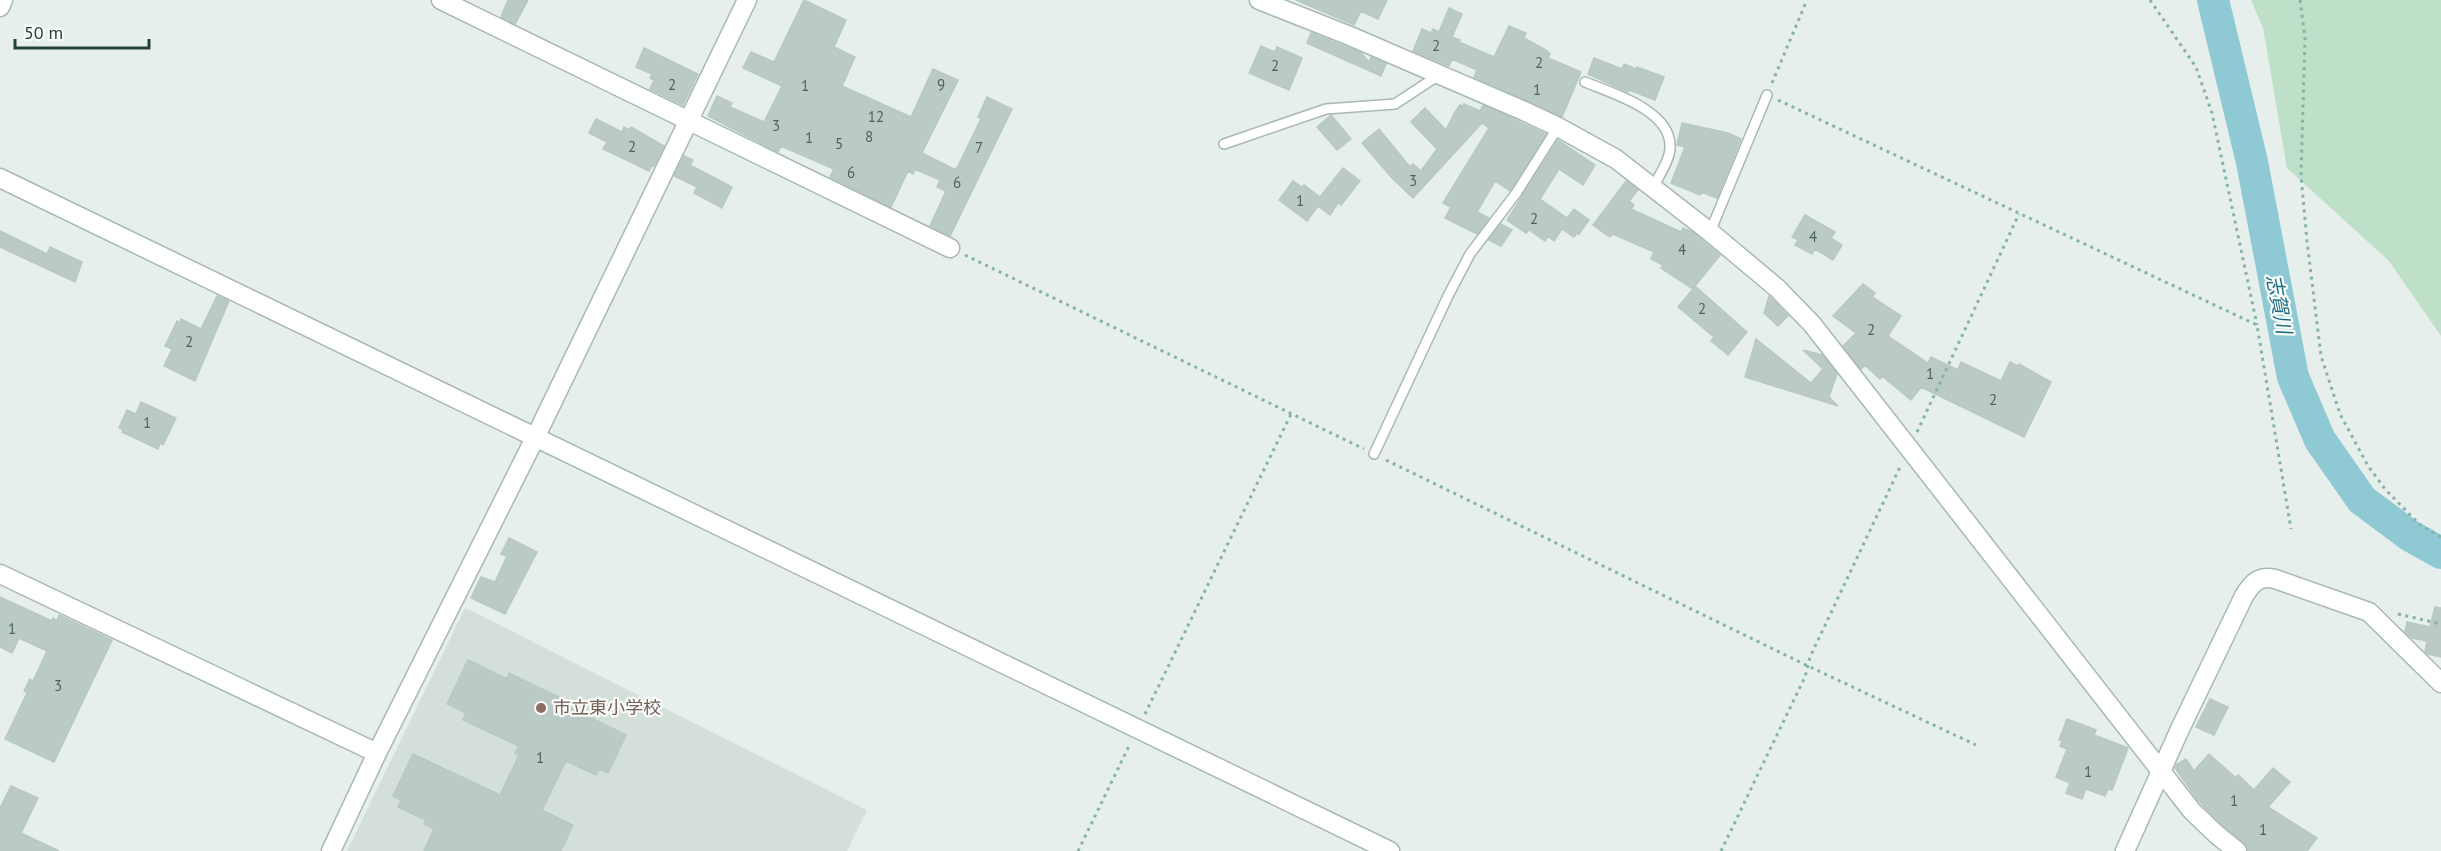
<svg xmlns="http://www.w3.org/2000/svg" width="2441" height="851" viewBox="0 0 2441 851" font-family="'PT Sans','Noto Sans JP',sans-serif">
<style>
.built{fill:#d4dfda}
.green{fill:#bfe0c8}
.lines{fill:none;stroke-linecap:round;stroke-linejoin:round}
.river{stroke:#8ec9d4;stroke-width:32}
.building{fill:#bbcac4;stroke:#b8c9c2;stroke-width:1.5}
.lane-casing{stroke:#a8b8b2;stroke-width:12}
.street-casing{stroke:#a8b8b2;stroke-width:21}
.path{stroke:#86b3a5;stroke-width:3;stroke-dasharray:3 4.5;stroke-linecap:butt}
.lane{stroke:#fff;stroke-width:9}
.street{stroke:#fff;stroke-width:18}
.education-dot{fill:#8d6e63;stroke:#f7fbf9;stroke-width:2}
.labels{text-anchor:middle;stroke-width:4.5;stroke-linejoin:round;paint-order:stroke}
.number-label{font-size:15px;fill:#4a645c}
.education-label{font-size:18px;fill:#785e54;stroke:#f7fbf9;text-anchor:start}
.water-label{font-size:20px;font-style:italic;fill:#1c6f80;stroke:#f7fbf9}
</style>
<rect width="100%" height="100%" fill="#e6efeb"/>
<!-- built -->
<path class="built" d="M465 608 867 810 847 851H347Z"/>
<!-- green -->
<path class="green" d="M2251 0H2441V336L2389 261 2287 168 2263 28Z"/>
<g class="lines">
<!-- river -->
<path class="river" d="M2213 0 2252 162 2293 377 2320 440 2362 500 2409 535 2441 553"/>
</g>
<!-- building -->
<path class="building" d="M508 0H528L515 24 501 17Z
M804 0 846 20 834 47 855 57 842 86 911 117 933 69 958 80 922 153 954 169 957 168 981 119 978 117 987 97 1012 109 950 236 930 226 946 191 937 187 940 180 915 169 913 174 908 171 891 207 830 177 834 169 781 146 778 152 708 116 717 96 732 103 730 107 764 122 782 86 743 68 751 52 774 62Z
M1296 0H1387L1378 19 1361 11 1354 25Z
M1449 8 1462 14 1452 37 1460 40 1459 42 1494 57 1509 26 1526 33 1524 38 1546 50 1550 54 1548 58 1581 72 1562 117 1474 77 1477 70 1452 59 1449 66 1413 51 1422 29 1431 33 1433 29 1439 32Z
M1311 33 1361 53 1369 62 1371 57 1386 64 1381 76 1307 43Z
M1261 46 1275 52 1277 47 1302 58 1289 90 1249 73Z
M644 48 698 74 683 105 650 89 654 80 650 78 652 74 636 67Z
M1594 58 1622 69 1624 64 1636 69 1637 67 1664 77 1655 100 1629 90 1628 92 1588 74Z
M1464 104 1480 111 1483 105 1546 134 1510 191 1495 181 1477 212 1489 218 1477 234 1445 218 1451 207 1443 203 1489 128 1482 123 1413 198 1392 178 1362 143 1379 129 1410 167 1413 164 1421 171 1437 149 1411 122 1425 108 1446 130 1455 112 1460 105 1463 106Z
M1331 115 1351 139 1337 150 1317 127Z
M596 119 622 132 624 127 629 130 631 127 664 146 654 166 652 165 649 171 603 149 607 142 589 133Z
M1682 123 1728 133 1741 139 1717 198 1701 192 1700 195 1671 183 1685 147 1677 145Z
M1558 140 1595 165 1583 185 1559 169 1540 199 1567 218 1574 209 1589 220 1579 234 1577 233 1574 237 1562 229 1554 241 1548 236 1545 241 1529 230 1526 233 1507 220Z
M684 156 693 160 690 165 732 187 722 208 694 193 697 187 674 176Z
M1343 168 1360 181 1341 205 1338 203 1330 215 1318 206 1307 221 1279 200 1293 181 1302 187 1304 185 1320 197Z
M1626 181 1638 190 1629 201 1634 205 1631 209 1681 232 1683 228 1692 232 1720 255 1695 286 1747 332 1728 355 1711 341 1714 337 1678 307 1693 289 1661 268 1663 265 1651 259 1654 252 1613 234 1610 237 1593 225Z
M1805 215 1835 232 1831 238 1842 245 1833 260 1815 249 1812 254 1795 245 1798 240 1792 237Z
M1501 224 1512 230 1501 246 1489 240Z
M0 231 47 254 50 247 82 262 75 282 0 247Z
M1863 284 1875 293 1872 297 1901 316 1888 336 1928 363 1931 357 1958 370 1961 362 2001 381 2010 362 2018 366 2019 364 2051 382 2024 437 1921 387 1911 400 1882 376 1880 379 1865 365 1861 369 1843 346 1856 333 1833 316Z
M217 296 229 301 195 381 164 366 172 349 165 346 177 321 180 323 181 319 201 329Z
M1769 296 1788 316 1778 326 1764 313Z
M1756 339 1811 383 1823 369 1803 350 1822 355 1837 374 1829 397 1838 406 1745 377Z
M141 402 176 418 163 445 160 443 158 449 122 432 123 429 119 428 127 410 136 414Z
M509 538 537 552 505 614 471 598 481 577 495 582 507 556 501 554Z
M0 597 52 621 53 618 57 621 59 615 112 640 54 762 5 739 27 693 24 691 30 679 33 681 47 651 19 638 12 653 0 647Z
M2435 607 2441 608V657L2428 654 2425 652 2427 641 2412 638 2405 632 2407 622 2430 627Z
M468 660 507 679 509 673 571 703 569 707 626 735 608 773 599 769 596 775 566 761 542 810 573 825 561 851H424L434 829 424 824 426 820 398 807 401 800 393 796 413 754 500 795 519 755 515 753 519 746 463 720 466 713 447 704Z
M2210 699 2228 707 2214 735 2196 727Z
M2067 719 2096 730 2094 735 2128 748 2112 790 2108 789 2105 796 2086 789 2082 799 2066 793 2070 783 2056 777 2067 749 2060 746 2062 741 2059 740Z
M2209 754 2236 778 2238 775 2254 790 2273 768 2290 782 2268 807 2317 838 2307 851H2248L2244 842 2223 826 2197 799 2175 768 2177 764 2186 759 2194 771Z
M11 786 38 798 21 833 59 851H0V808Z"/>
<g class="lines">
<!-- lane casing -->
<g class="lane-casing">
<path id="lane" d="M1585 82C1612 93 1669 110 1670 145 1671 159 1659 175 1653 188
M1224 144 1326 109 1395 104 1439 75
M1710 232 1767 95
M1374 454 1448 296 1470 254 1517 192 1558 127"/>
</g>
<!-- street casing -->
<g class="street-casing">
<path id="street" d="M441 0 950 248
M1259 0 1350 36 1524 111 1558 127 1616 159 1710 232 1777 288 1812 324 2192 811 2216 834 2237 851
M0 7 3 0
M0 178 1390 851
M0 574 377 753
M331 851 377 753 535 438 747 0
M2125 851 2180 729 2244 596C2252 583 2259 575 2275 579L2369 612 2441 683"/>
</g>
<!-- path -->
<path class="path" d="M2150 0 2196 67 2212 113 2257 325
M2300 0 2305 38 2301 176 2307 241 2321 356 2340 414 2368 466 2385 489 2420 525 2441 537
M1772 83 1807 0
M1778 100 2257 325 2291 529
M965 255 1364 449
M1917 432 2019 214
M1386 460 1808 666 1976 745
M2398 614 2441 624
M1145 714 1291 414
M1078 851 1130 744
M1721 851 1805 677 1810 657 1901 465"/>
<!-- lane -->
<use href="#lane" class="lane"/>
<!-- street -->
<use href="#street" class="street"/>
</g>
<!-- markers -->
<circle class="education-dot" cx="541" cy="708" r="6"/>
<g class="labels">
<!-- number labels -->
<g class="number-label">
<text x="1436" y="51">2</text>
<text x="1539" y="68">2</text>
<text x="1275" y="71">2</text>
<text x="672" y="90">2</text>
<text x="941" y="90">9</text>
<text x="805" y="91">1</text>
<text x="1537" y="95">1</text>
<text x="876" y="122">12</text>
<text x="776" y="131">3</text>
<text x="869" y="142">8</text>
<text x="809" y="143">1</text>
<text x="839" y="149">5</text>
<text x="632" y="152">2</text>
<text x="979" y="153">7</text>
<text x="851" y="178">6</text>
<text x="1413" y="186">3</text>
<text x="957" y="188">6</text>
<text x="1300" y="206">1</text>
<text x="1534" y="224">2</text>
<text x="1813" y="242">4</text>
<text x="1682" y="255">4</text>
<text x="1702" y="314">2</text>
<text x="1871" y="335">2</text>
<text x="189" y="347">2</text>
<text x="1930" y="379">1</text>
<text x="1993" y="405">2</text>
<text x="147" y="428">1</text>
<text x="12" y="634">1</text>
<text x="58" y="691">3</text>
<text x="540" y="763">1</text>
<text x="2088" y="777">1</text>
<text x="2234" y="806">1</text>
<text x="2263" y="835">1</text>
</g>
<!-- education labels -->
<g class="education-label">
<text x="553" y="714">市立東小学校</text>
</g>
<!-- water labels -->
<g class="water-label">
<text transform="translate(2279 304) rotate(79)" y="7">志賀川</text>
</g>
</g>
<!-- scale -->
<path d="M15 39v9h134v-9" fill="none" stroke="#24423a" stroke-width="3"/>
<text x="24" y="39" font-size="18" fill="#24423a" stroke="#f7fbf9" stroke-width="4.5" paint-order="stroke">50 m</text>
</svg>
